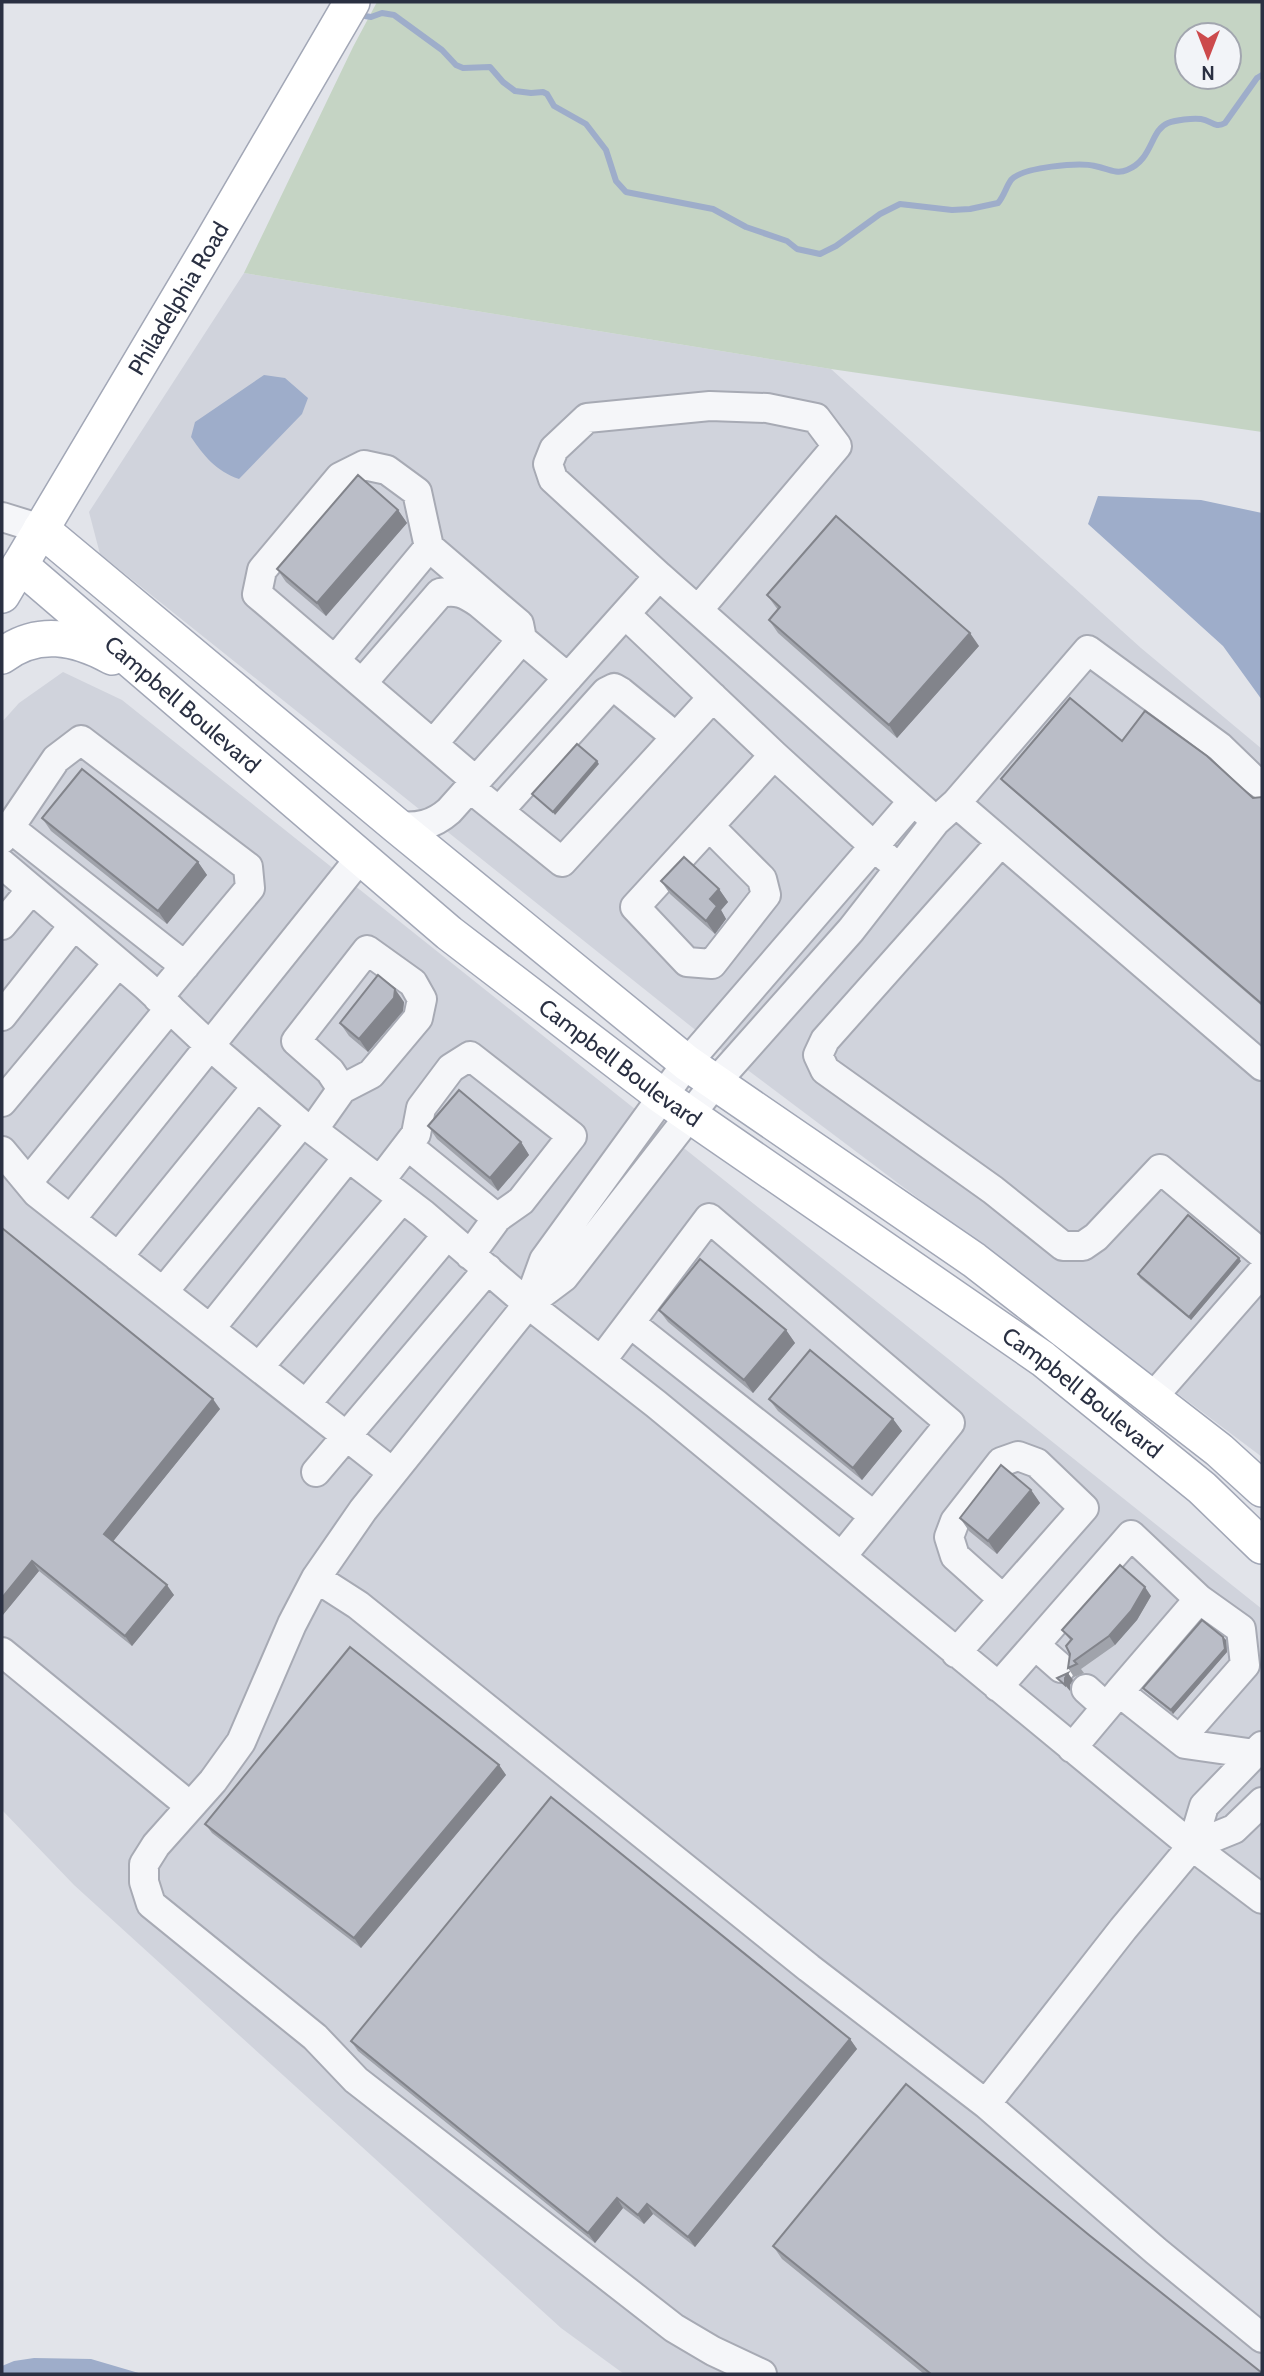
<svg xmlns="http://www.w3.org/2000/svg" width="1264" height="2376" viewBox="0 0 1264 2376" font-family="Cabin,sans-serif">
<style>
.built{fill:#d0d3dc}
.green{fill:#c5d4c4;fill-rule:evenodd}
.water{fill:#9eadca}
.lines{fill:none;stroke-linecap:round;stroke-linejoin:round}
.stream{stroke:#9eadca;stroke-width:6}
.minor-casing{stroke:#a7aab4;stroke-width:32}
.major-casing{stroke:#a2a7b6;stroke-width:38}
.minor{stroke:#f5f6f9;stroke-width:28}
.major{stroke:#fff;stroke-width:35}
.wall{fill:#a0a3ab}
.shaded-wall{fill:#82848b}
.building{fill:#babdc7;stroke:#82848b;stroke-width:2}
.labels{text-anchor:middle;stroke-width:6;stroke-linejoin:round;paint-order:stroke}
.street-label{font-size:23px;fill:#2a3042;stroke:#f2f4f8}
</style>
<rect width="100%" height="100%" fill="#e2e4ea"/>
<!-- built -->
<path class="built" d="M244 273 831 369 1141 648 1262 749V1457L713 1044 100 554 89 512Z
M63 672 122 700 1262 1609V2374H624L561 2328 74 1885 2 1810V722L19 703Z"/>
<!-- green -->
<path class="green" d="M377 2H1262V432L831 369 244 273 353 47ZM1187 35H1229V77H1187Z"/>
<!-- water -->
<path class="water" d="M264 375 285 378 308 398 302 414 239 479C216 471 204 456 191 437L195 422Z
M1098 496 1201 500 1262 513V700L1223 646 1088 524Z
M34 2358 91 2359 142 2374H2V2366L14 2361Z"/>
<g class="lines">
<!-- stream -->
<path class="stream" d="M365 16 371 17 382 13 394 15 442 50 456 65 463 68 490 67 503 82 515 91 531 93 543 92 547 94 554 106 586 124 606 150 616 181 626 192 713 209 746 227 787 241 797 249 820 254 836 246 880 214 900 204 952 210 970 209 998 203C1004 196 1006 187 1011 180 1022 167 1080 162 1095 166 1106 168 1116 175 1127 170 1153 160 1150 130 1168 123 1176 120 1192 118 1201 119 1211 120 1215 129 1225 123L1257 78 1262 75"/>
<!-- minor casing -->
<g class="minor-casing">
<path id="minor" d="M2 517 41 529
M659 576 553 479 548 464 554 449 587 418 710 406 767 408 816 418 837 446 698 610
M625 614 774 755 887 858
M336 659 429 547
M363 682 440 593C457 589 466 594 479 603L568 678
M433 744 522 639
M476 781 257 594 262 570 340 477 364 465 387 470 417 492 429 547 519 624 522 639
M470 788 562 862 713 697
M956 803 1262 1066
M499 811 606 692 614 688 621 692 676 737
M397 826C418 828 433 825 449 811L659 576 936 821 956 803 1088 650 1220 747 1251 777 1262 785
M709 826 762 879 766 895 712 964 687 962 635 907 774 755
M10 828 185 966
M2 839 56 759 81 740 248 867 250 888 158 998
M1001 842 825 1040 818 1055 825 1070 993 1190 1063 1246H1083L1096 1237 1160 1169 1262 1254
M2 864 146 986 209 1045 301 1124 313 1130 423 1214 528 1304 656 1404 1192 1846 1262 1899
M2 925 31 890
M2 1016 74 925
M2 1102 118 963
M313 1130 342 1089 371 1074 418 1018 422 999 413 983 367 950 296 1041 330 1071 342 1089
M408 1146 497 1218
M2 1151 37 1193 392 1472
M380 1181 416 1134 421 1108 451 1068 470 1056 572 1136 521 1201 497 1218 470 1255
M28 1182 170 1008
M71 1219 360 858
M118 1257 257 1086
M163 1292 301 1124
M528 1304 544 1260 687 1063 913 801
M630 1323 874 1516
M210 1329 348 1157
M601 1361 709 1218 950 1423 842 1556
M259 1367 402 1199
M1152 1398 1262 1272
M306 1404 447 1235
M316 1472 488 1269
M316 1578 358 1605 809 1968 986 2104 1156 2251 1262 2338
M1036 1646 1061 1668
M2 1652 190 1806
M956 1653 1084 1508 1037 1463 1018 1456 1001 1462 955 1521 949 1537 955 1556 1003 1599
M998 1687 1131 1535 1199 1599 1119 1692
M1086 1689 1106 1707
M1180 1739 1245 1665 1241 1629 1199 1599
M1072 1748 1119 1692 1185 1744 1255 1754
M1192 1846 1234 1829 1262 1802
M986 2104 1123 1929 1192 1846 1204 1806 1262 1746
M762 2374 713 2351 674 2328 356 2080 315 2037 151 1904 144 1882V1864L156 1845 213 1781 241 1742 292 1624 316 1578 363 1510 528 1304 564 1277 715 1083 851 930 936 821"/>
</g>
<!-- major casing -->
<g class="major-casing">
<g id="major">
<path d="M41 529 397 826 687 1063 974 1260 1219 1450 1262 1489"/>
<path id="s1" d="M20 565 449 933 662 1096 1043 1359 1202 1488 1262 1546"/>
<path id="s2" d="M2 595 212 242 352 2"/>
<path d="M2 656C37 629 76 637 112 657"/>
</g>
</g>
<!-- minor -->
<use href="#minor" class="minor"/>
<!-- major -->
<use href="#major" class="major"/>
</g>
<!-- wall -->
<path class="wall" d="M398 510 407 523 326 616 286 582 277 569Z
M767 595 979 646 897 738 778 633 769 620 778 610Z
M1122 741 1253 798 1262 797V1006L1003 782 1001 779Z
M42 818 198 862 207 875 167 924 51 831Z
M661 881 719 889 728 902 721 910 726 919 715 934 670 894Z
M404 1002 403 1011 368 1052 349 1036 340 1023Z
M428 1126 521 1142 529 1155 498 1191 437 1139Z
M2 1228 220 1409 113 1541 174 1595 132 1646 39 1571 2 1616Z
M1241 1261 1191 1320 1140 1278 1138 1274Z
M659 1310 786 1330 795 1343 753 1393 668 1322Z
M769 1399 893 1419 902 1431 862 1480 778 1411Z
M1031 1490 1040 1503 997 1554 969 1531 960 1518Z
M1151 1596 1137 1620 1115 1645 1081 1669 1084 1673 1074 1677 1068 1668 1070 1654 1071 1641 1062 1630Z
M1223 1637 1226 1640 1227 1652 1173 1714 1145 1691 1143 1688Z
M499 1765 506 1775 361 1948 212 1833 205 1824Z
M850 2039 857 2049 695 2247 653 2214 644 2224 623 2208 595 2243 358 2051 351 2041Z
M1089 2235 1262 2374H924L782 2259 773 2246Z"/>
<!-- shaded-wall -->
<path class="shaded-wall" d="M398 510 407 523 326 616 317 603Z
M970 633 979 646 897 738 889 725Z
M597 761 599 764 555 815 553 812Z
M198 862 207 875 167 924 158 911Z
M719 889 728 902 721 910 726 919 715 934 706 921 710 899Z
M395 989 404 1002 403 1011 368 1052 359 1039Z
M521 1142 529 1155 498 1191 490 1178Z
M1239 1258 1241 1261 1191 1320 1189 1317Z
M786 1330 795 1343 753 1393 744 1380Z
M213 1399 220 1409 111 1544 104 1534Z
M893 1419 902 1431 862 1480 853 1468Z
M1031 1490 1040 1503 997 1554 988 1541Z
M32 1561 39 1571 2 1616V1598Z
M167 1585 174 1595 132 1646 125 1636Z
M1145 1587 1151 1596 1137 1620 1115 1645 1109 1636Z
M1223 1637 1226 1640 1227 1652 1173 1714 1171 1710Z
M1068 1673 1073 1680 1070 1685V1691L1065 1685V1678Z
M499 1765 506 1775 361 1948 354 1938Z
M850 2039 857 2049 695 2247 688 2237Z
M617 2198 623 2208 595 2243 588 2233Z
M647 2204 653 2214 644 2224 638 2215Z"/>
<!-- building -->
<path class="building" d="M358 475 398 510 317 603 277 569Z
M836 516 970 633 889 725 769 620 780 607 767 595Z
M1070 698 1122 741 1145 711 1207 756 1253 798 1262 797V1004L1001 779Z
M577 744 597 761 553 812 532 794Z
M82 769 198 862 158 911 42 818Z
M684 857 719 889 710 899 717 906 706 921 661 881Z
M378 975 395 989 394 998 359 1039 340 1023Z
M459 1090 521 1142 490 1178 428 1126Z
M1188 1215 1239 1258 1189 1317 1138 1274Z
M2 1228 213 1399 104 1534 167 1585 125 1636 32 1561 2 1598Z
M700 1259 786 1330 744 1380 659 1310Z
M810 1350 893 1419 853 1468 769 1399Z
M1001 1465 1031 1490 988 1541 960 1518Z
M1120 1565 1145 1587 1131 1611 1109 1636 1074 1661 1077 1664 1068 1668 1070 1654 1066 1646 1072 1639 1062 1630Z
M1202 1620 1223 1637 1225 1649 1171 1710 1143 1688Z
M350 1647 499 1765 354 1938 205 1824Z
M1068 1673 1065 1678V1685L1057 1678Z
M551 1797 850 2039 688 2237 647 2204 638 2215 617 2198 588 2233 351 2041Z
M906 2084 1089 2235 1262 2373V2374H931L773 2246Z"/>
<g class="labels">
<!-- street labels -->
<g class="street-label">
<text dy="8" stroke="none"><textPath href="#s2" startOffset="345">Philadelphia Road</textPath></text>
<text dy="8" stroke="none"><textPath href="#s1" startOffset="214">Campbell Boulevard</textPath></text>
<text dy="8" stroke="none"><textPath href="#s1" startOffset="780">Campbell Boulevard</textPath></text>
<text dy="8" stroke="none"><textPath href="#s1" startOffset="1348">Campbell Boulevard</textPath></text>
</g>
</g>
<!-- border -->
<rect width="1264" height="2376" fill="none" stroke="#2a3042" stroke-width="7"/>
<!-- north arrow -->
<g transform="translate(1208 56) rotate(180)"><circle r="33" fill="#f2f4f8" stroke="#a2a6af" stroke-width="2"/>
<path d="M0-5L12 26L0 18L-12 26Z" fill="#cc4a4c"/>
<text y="-10" font-size="19" font-weight="bold" text-anchor="middle" fill="#2a3042">N</text>
</g>
</svg>
